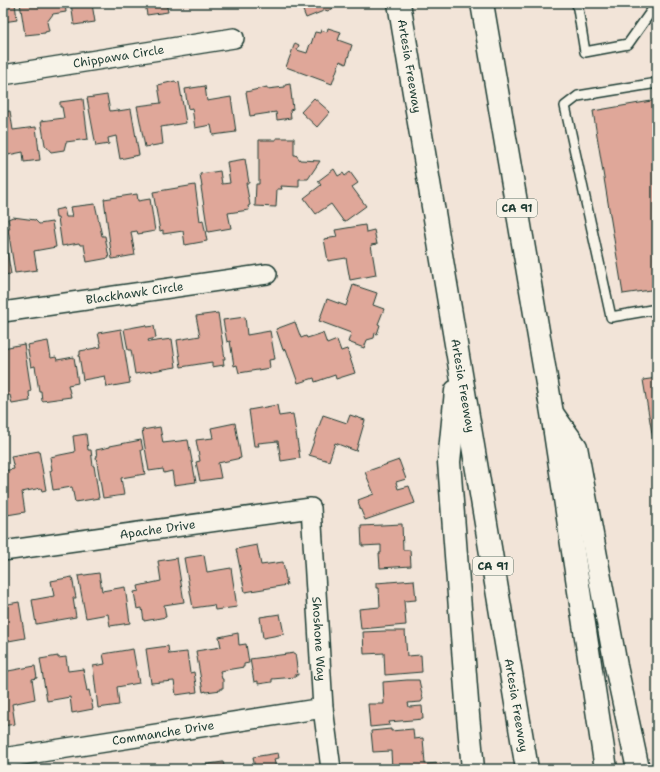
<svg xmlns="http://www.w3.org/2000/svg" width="660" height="772" viewBox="0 0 660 772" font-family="'Shantell Sans',sans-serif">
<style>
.building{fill:#dfa799;stroke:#1f3d34}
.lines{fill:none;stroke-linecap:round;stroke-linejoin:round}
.lane-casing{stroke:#1f3d34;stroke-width:12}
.street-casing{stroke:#1f3d34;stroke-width:22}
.highway-casing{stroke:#1f3d34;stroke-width:25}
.lane{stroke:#f7f3e8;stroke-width:9}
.street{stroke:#f7f3e8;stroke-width:19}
.highway{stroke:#f7f3e8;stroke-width:22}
.labels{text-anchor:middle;stroke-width:4;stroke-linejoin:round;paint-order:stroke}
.shield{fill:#f7f3e8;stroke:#60746a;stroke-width:1}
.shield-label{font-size:11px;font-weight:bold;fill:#1f3d34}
.street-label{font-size:12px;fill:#1f3d34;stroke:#f7f3e8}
</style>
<rect width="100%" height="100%" fill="#f2e4d8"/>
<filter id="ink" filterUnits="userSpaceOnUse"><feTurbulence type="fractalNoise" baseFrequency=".025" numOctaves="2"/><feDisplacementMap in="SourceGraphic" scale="8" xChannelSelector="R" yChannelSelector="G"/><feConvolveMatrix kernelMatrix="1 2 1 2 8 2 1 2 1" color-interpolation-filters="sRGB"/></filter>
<g filter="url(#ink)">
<!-- building -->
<path class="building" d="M3 3H15L17 20 3 22Z
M20 3H65L66 12 53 14 47 22 49 31 45 32V33L25 35Z
M71 3H100L92 4 95 22 74 25Z
M145 3H166L168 12 147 15Z
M300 3H344V4L327 11 326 10 306 18Z
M328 28 341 32 338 40 352 45 346 64 340 61 332 84 286 67 295 43 299 45 297 50 307 53 310 44H311L315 32 320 33 321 30 327 32Z
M175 81 176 83 179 82 186 123 161 127 163 144 145 147 137 106 161 103 158 85Z
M290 84 293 109 290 110 291 118 277 120 276 112 250 116 246 92 267 87V89L285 87V85Z
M205 86 207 101 231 97 236 132 213 135 211 125 195 128 192 108 188 109 185 89Z
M107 95 110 111 118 110V111L131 109 139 155 120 159 116 136 108 138 109 144 96 146 87 98Z
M314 98 330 112 317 127 301 112Z
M83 99 88 139 66 142 64 150 51 152 45 145 41 121 64 118 62 107H60V102Z
M657 100V289L623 294 593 111Z
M10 111 13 130 36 127 40 160 24 162 23 152 3 156V112Z
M276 138H294V155H296L300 160 320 161 308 179H299V187L281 186 282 189H277L276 207 255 206 256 184H259V140H276Z
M245 159 249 183H246L250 205 248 206 249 210 228 213 231 228 208 232 201 187H202L200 174 220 171 222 184 230 183 227 162Z
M334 169 338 176 343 173 345 176 350 172 358 183 352 187 366 206 344 222 331 204 316 214 304 198 321 185 318 181Z
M195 185 200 221 203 220 207 241 185 245 183 231 163 234V230L160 231 153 192Z
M137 194 138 201 150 199 155 231 138 234 137 231 131 232 135 255 112 259 104 199Z
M95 204 102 236H105L109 258 87 262 84 245H80L79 243 62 246 58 218H56L55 210 64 208 66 217H72L70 207Z
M13 217 35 220 39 224 52 222 56 247 34 251 37 270 15 273 8 229H10L8 219Z
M365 225 366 232 374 230 377 244 371 245 376 275 350 280 346 258 328 261 324 239 337 237 335 230Z
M3 227 11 274 3 275Z
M353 285 377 293 373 305 384 309 378 324 380 325 377 334 375 333 374 338 367 340 364 348 348 342 351 333 319 321 327 299 346 306Z
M218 313 225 359H223L224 365 212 367V362L181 367 177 340 200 336 196 316Z
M245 317 247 335 270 331 275 359 269 360 270 368 239 373 237 365 234 366 230 341 227 342 223 320Z
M295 322 301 338 306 336 307 338 323 333 327 344 337 340 341 351 347 349 355 373 336 379 335 375 315 382 314 378 298 383 286 349 283 350 276 329Z
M146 325V327L154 326 156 338 148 340 149 342 172 339 176 367 135 374 131 350H128L124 329Z
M121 329 130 383 107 387 105 376 83 380 79 355H80V351L101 347 98 333Z
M48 341 51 358 56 357 57 360 74 357 78 383 68 385 71 397 42 401 41 391H39L35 366 31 367 27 345Z
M24 344 31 391 29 392 30 401 12 404 10 395 3 396V371H5L3 348Z
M657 378V463L643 380Z
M277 405 279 416 293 414 300 458 281 461 278 441 258 443 259 446H254L249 410Z
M323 415 347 423 350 415 365 420 356 451 335 443 329 461 309 455Z
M235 423 241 458 218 463 221 478 200 481 196 462 200 461 196 440 213 438 211 428Z
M160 427 163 443 188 440 196 482 174 485 172 471 164 473 163 469 149 471 142 430Z
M86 434 88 450H91L93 466H94L99 498 75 502 72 487 53 490 50 471 52 470 50 457 75 452 73 436Z
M141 440 143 450H141L145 474 121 478 124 495 103 498 96 457H97L96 450 110 447V446Z
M39 451 46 490 42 491 41 488 22 492 25 512 7 515 3 493V471L14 469 11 456Z
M399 460 406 479 396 482 398 489 409 486 415 503 365 520 358 503 359 502 358 500 374 494 365 472Z
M402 524 403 550H410L411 566 380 568 379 553H381V545L362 546 361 526Z
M257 545 261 565 283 562 287 585 245 592 236 549Z
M204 555 207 572 231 568 237 607 215 610 214 605 193 608 184 558Z
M177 558 184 602 164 605 166 617 144 621 142 608 137 609 134 592 139 591 138 586 161 581 158 561Z
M99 573 102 591 125 587 130 623 110 626 108 614 86 618 78 576Z
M72 577 76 598H73L76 617 36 624 32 600 54 596 51 581Z
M414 580 416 600 404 601 406 625 361 629 359 609 380 607 379 588H376V583Z
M19 602 25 638 3 642V605Z
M280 614 284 634 263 638 260 617Z
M385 631H405L407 656 421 655 422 672 385 675 384 653 364 654 363 632Z
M238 633 239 645 246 644 249 663 244 664V667L220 671 222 679H223V688H221V690L206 692V691L203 692 196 651 221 647 219 637Z
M168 646 169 654 187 652 190 673 194 672 197 692 176 695 174 681 151 683 146 649Z
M133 649 139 683 117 687 119 705 98 708 93 666 105 664 103 654Z
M295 653 298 675H295L296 677 272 679V682L258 684V681L254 682 250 659Z
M58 656V658L66 657 68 671 83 669 87 691 89 690 93 709 72 713 70 697 47 701 40 659Z
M35 666 37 678 32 679 35 699 12 704 15 724 3 726V672Z
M407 680H419L423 699 421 702 408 703 409 707 422 706 423 719 389 722 390 725 370 727 368 704H384L383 682Z
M391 729V731L413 729 414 739 423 738 425 764 441 763V769H392L391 751 373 752 371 731Z
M278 753 279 758 274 759 276 769 298 765 299 769H255L253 757Z
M223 762 225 769H203L202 765Z"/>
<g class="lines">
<!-- lane casing -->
<g class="lane-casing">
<path id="lane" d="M577 3 585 52 628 44 657 3
M657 83 578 96 565 106 611 317 657 309"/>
</g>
<!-- street casing -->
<g class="street-casing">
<g id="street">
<path id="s1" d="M3 75 234 38"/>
<path id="s2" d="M3 312 267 274"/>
<path id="s3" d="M3 551 311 508 323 708 331 769"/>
<path id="s4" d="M3 758 323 708"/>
</g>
</g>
<!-- highway casing -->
<g class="highway-casing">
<g id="highway">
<path id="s5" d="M399 3 527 769"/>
<path d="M482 3 552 413 606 769"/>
<path d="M456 391 449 462 468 715 473 769"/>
<path d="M554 416 576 447 616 666 638 769"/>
</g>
</g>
<!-- lane -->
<use href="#lane" class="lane"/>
<!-- street -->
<use href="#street" class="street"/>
<!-- highway -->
<use href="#highway" class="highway"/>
</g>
</g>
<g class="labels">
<!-- shield labels -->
<g class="shield">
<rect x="497" y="199" width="40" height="18" rx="3"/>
<rect x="473" y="557" width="40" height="18" rx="3"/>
</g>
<g class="shield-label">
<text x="517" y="212">CA 91</text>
<text x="493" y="570">CA 91</text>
</g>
<!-- street labels -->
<g class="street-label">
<text dy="4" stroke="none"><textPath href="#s1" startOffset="117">Chippawa Circle</textPath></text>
<text dy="4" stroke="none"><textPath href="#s5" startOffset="64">Artesia Freeway</textPath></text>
<text dy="4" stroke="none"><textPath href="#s2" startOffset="133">Blackhawk Circle</textPath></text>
<text dy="4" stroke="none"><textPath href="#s5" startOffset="388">Artesia Freeway</textPath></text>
<text dy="4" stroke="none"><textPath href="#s3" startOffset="156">Apache Drive</textPath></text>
<text dy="4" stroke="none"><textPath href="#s3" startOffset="442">Shoshone Way</textPath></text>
<text dy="4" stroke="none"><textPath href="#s5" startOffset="712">Artesia Freeway</textPath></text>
<text dy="4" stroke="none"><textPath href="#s4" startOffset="162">Commanche Drive</textPath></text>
</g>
</g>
<!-- margin -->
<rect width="660" height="772" fill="none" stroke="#f7f3e8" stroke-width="16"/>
<rect x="8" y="8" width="644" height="756" fill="none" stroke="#1f3d34" stroke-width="1.5" filter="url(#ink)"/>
</svg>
